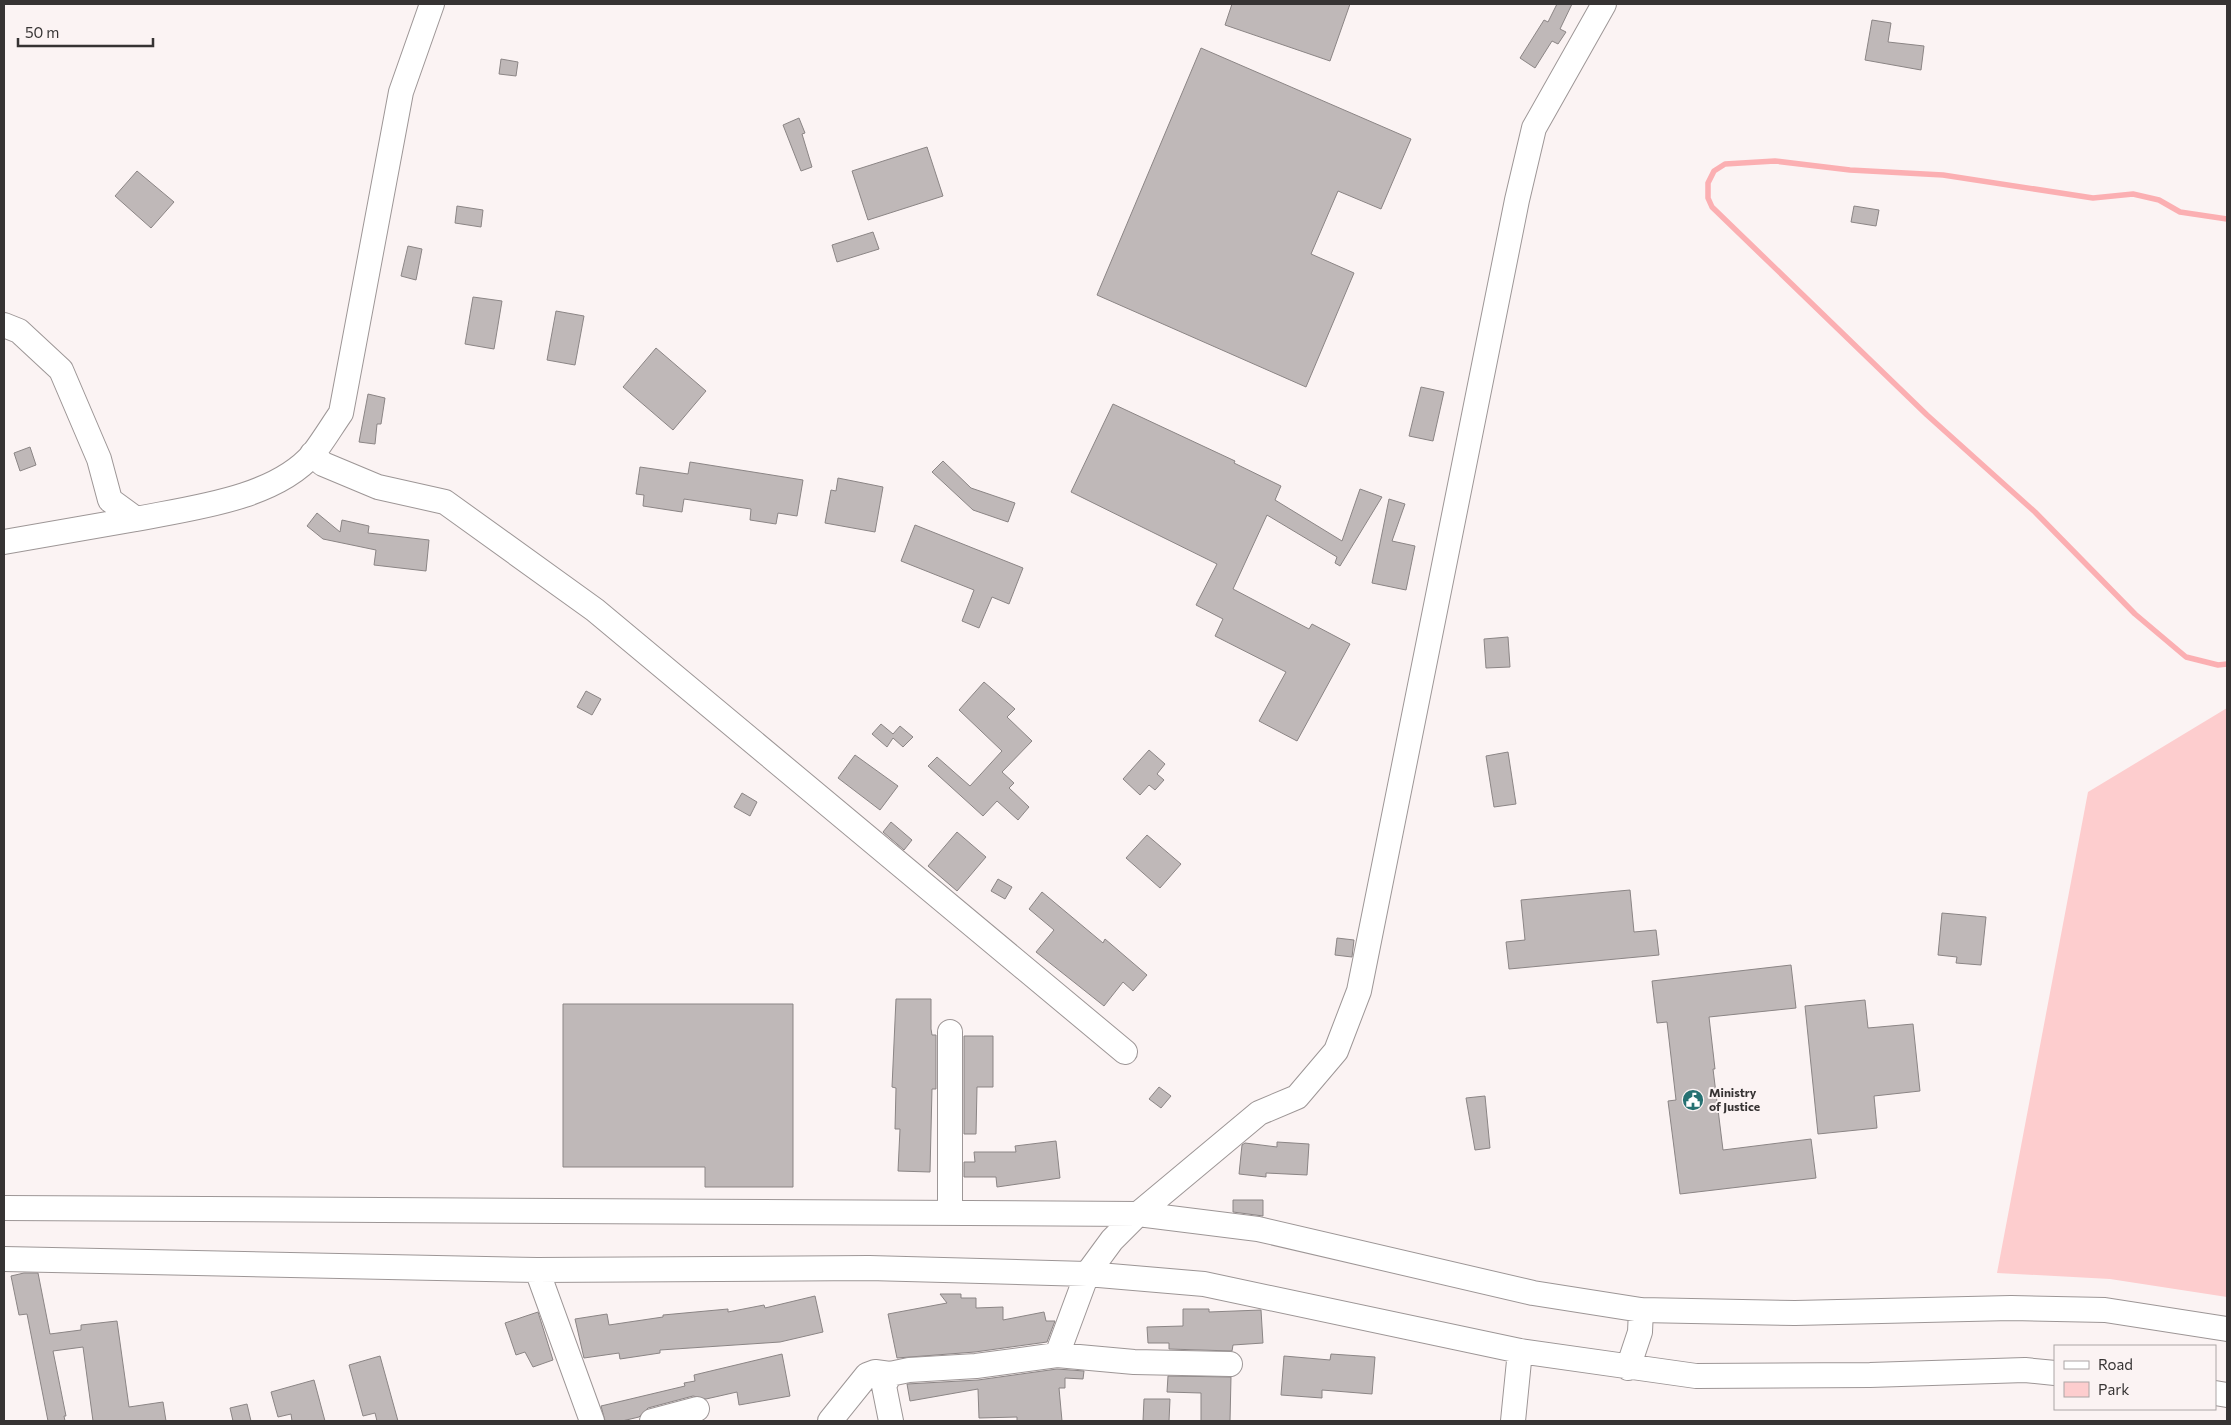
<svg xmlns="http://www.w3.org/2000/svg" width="2231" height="1425" viewBox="0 0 2231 1425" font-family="Commissioner,sans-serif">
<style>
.green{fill:#fdcdce}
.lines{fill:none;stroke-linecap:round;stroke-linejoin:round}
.stream{stroke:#fbafb2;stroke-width:5.5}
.building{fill:#bfb8b8;stroke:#8b8585}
.minor-casing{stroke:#9d9696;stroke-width:26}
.minor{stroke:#fff;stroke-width:24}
.labels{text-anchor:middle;stroke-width:4;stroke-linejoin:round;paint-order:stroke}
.poi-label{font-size:12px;font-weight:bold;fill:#363333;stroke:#fbf3f3;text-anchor:start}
</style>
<rect width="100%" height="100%" fill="#fbf3f3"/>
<!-- green -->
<path class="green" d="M2227 708V1297L2110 1279 1997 1273 2088 792Z"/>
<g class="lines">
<!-- stream -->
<path class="stream" d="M2227 219 2180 212 2159 200 2133 194 2093 198 1943 175 1850 170 1775 161 1725 164 1714 171 1708 183V198L1712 207 1927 415 2035 512 2135 614 2186 657 2218 665 2227 664"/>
</g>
<!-- building -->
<path class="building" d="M1232 4H1350L1330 61 1225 25Z
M1557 4H1572L1560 29 1566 32 1558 44 1552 41 1535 68 1520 58 1544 20 1548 22Z
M1872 20 1891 23 1888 42 1924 46 1921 70 1865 60Z
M1201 48 1411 139 1381 209 1338 191 1311 254 1354 273 1306 387 1097 295Z
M501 59 518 62 516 76 499 74Z
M799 118 805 133 802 134 812 167 801 171 783 125Z
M927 147 943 196 868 220 852 171Z
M137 171 174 202 151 228 115 196Z
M457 206 483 210 481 227 455 223Z
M1854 206 1879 210 1876 226 1851 222Z
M873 232 879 249 837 262 832 245Z
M408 246 422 249 416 280 401 276Z
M473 297 502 301 494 349 465 344Z
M556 311 584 316 575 365 547 360Z
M656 348 706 391 673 430 623 387Z
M1421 387 1444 392 1433 441 1409 436Z
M368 394 385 398 381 424H377L375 444 359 442Z
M1113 404 1235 461 1234 463 1281 486 1275 500 1342 541 1360 489 1382 497 1340 566 1335 563 1337 557 1267 515 1233 589 1309 629 1312 624 1350 644 1297 741 1259 721 1286 672 1215 636 1223 619 1196 605 1217 564 1071 492Z
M30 447 36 465 20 471 14 453Z
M943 461 971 488 1015 503 1008 522 973 510 932 472Z
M690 462 803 480 797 516 778 513 776 524 750 520 751 509 684 499 682 512 643 506 644 495 636 494 640 467 688 474Z
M838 478 883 487 875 532 825 523 831 490 836 491Z
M1389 499 1405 504 1392 541 1415 546 1406 590 1372 583Z
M317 513 340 532 342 520 369 526 368 533 429 540 426 571 374 565 376 550 323 539 307 526Z
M915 525 1023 568 1009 604 992 597 979 628 962 621 974 590 901 561Z
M1508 637 1510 667 1486 668 1484 639Z
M984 682 1015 709 1007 717 1032 741 1002 772 1014 783 1009 788 1029 807 1018 820 997 801 983 816 928 766 937 757 970 786 1002 751 959 710Z
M586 691 601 699 592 715 577 707Z
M881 724 893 734 900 726 913 737 903 747 893 738 887 747 872 734Z
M1149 750 1165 764 1157 774 1164 780 1155 790 1149 785 1140 795 1123 779Z
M1508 752 1516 804 1494 807 1486 756Z
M855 755 898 786 880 810 838 778Z
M742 793 757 802 750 816 734 807Z
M891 822 912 840 904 850 883 832Z
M957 832 986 857 957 891 928 866Z
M1147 835 1181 864 1160 888 1126 858Z
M998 879 1012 887 1005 899 991 891Z
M1630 890 1634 932 1656 930 1659 955 1509 969 1506 942 1525 940 1521 900Z
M1042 892 1103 943 1105 939 1147 975 1133 991 1123 982 1104 1006 1036 952 1054 930 1029 909Z
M1942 913 1986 917 1981 965 1956 963 1957 957 1938 955Z
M1337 938 1354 940 1352 957 1335 955Z
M1791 965 1796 1008 1709 1017 1715 1069H1713L1723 1150 1811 1139 1816 1178 1680 1194 1668 1101 1676 1100 1667 1022 1657 1023 1652 981Z
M896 999H931V1029L932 1035H936V1089H932L930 1172 898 1171 900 1129H895L896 1088 892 1087Z
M1865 1000 1868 1028 1913 1024 1920 1091 1874 1096 1877 1128 1818 1134 1805 1006Z
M563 1004H793V1187H705V1167H563Z
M964 1036H993V1087H977L976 1134H964Z
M1159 1087 1171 1096 1161 1108 1149 1099Z
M1485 1096 1490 1148 1475 1150 1466 1098Z
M1056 1141 1060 1178 997 1187 996 1177H964V1162H975L974 1152H1016L1015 1146Z
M1277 1142 1309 1144 1307 1175 1266 1173V1177L1239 1174 1242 1145 1245 1143 1277 1147Z
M1233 1200H1263V1216L1233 1212Z
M24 1273H38L50 1334 81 1330V1325L117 1321 129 1407 163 1402 166 1421H93L83 1347 53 1351 66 1416H64L65 1421H48L27 1314 19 1315 11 1276Z
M940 1294H961V1298H976V1308L1003 1307V1320L1044 1312 1046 1321H1055L1047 1342 975 1352 897 1358 888 1314 947 1303Z
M815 1296 823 1332 780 1342 660 1350V1353L620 1359 619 1353 584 1358 575 1319 607 1314 609 1325 663 1317V1315L728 1309V1312L764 1305 765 1308Z
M1183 1309H1209V1312L1261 1310 1263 1343 1233 1345 1232 1351 1169 1349V1343H1148L1147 1327 1183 1326Z
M538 1312 553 1360 533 1367 525 1352 516 1355 505 1323Z
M782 1354 790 1396 739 1405 737 1392 706 1399 693 1396 648 1408 639 1417 622 1421H605L601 1406 685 1386 684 1383 695 1381 694 1375Z
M1331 1354 1375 1357 1372 1394 1322 1390V1398L1281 1395 1284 1356 1330 1360Z
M380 1356 398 1421H377L375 1413 363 1416 349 1365Z
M1057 1369 1084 1371 1083 1379 1065 1378V1388H1059L1062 1421H1017V1417L979 1418 978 1389 910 1401 907 1384 978 1380Z
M1168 1376 1231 1377 1230 1421H1201V1393L1167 1392Z
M314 1380 325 1421H292L291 1414 278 1417 271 1392Z
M1144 1399H1170L1169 1421H1143Z
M247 1404 251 1421H233L230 1408Z"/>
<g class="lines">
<!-- minor casing -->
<g class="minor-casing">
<path id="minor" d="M4 325 19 331 61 370 99 459 110 500 136 519C191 508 274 499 313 454 323 441 332 426 341 413L401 92 432 4
M312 454 323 464 378 487 445 502 595 610 1125 1052
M4 542 136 519
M4 1208 1138 1214 1258 1229 1533 1293 1641 1310 1795 1313 2011 1308 2105 1310 2227 1329
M950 1212V1032
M4 1259 537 1270 869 1268 1087 1274 1204 1284 1520 1351 1696 1376 1870 1375 2025 1370 2055 1373
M537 1270 592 1421
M1057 1355 1134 1362 1230 1364
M1628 1368 1640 1332 1641 1310
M2215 1393 2227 1395
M652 1421 697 1409
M830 1421 867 1375 875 1372 890 1374
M891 1421 884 1386 890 1374 909 1370 976 1366 1057 1355 1087 1274 1112 1240 1138 1214 1259 1113 1297 1097 1336 1051 1359 991 1517 200 1534 128 1604 4
M1513 1421 1520 1351"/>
</g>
<!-- minor -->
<use href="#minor" class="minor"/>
</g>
<!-- icons -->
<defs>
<g id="civic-disc" transform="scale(1.125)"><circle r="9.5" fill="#267172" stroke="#fbf3f3"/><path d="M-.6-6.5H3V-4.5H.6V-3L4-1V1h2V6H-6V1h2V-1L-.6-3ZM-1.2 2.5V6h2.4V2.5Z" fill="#fff"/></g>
</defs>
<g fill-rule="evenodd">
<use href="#civic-disc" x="1693" y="1100"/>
</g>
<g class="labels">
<!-- poi labels -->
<g class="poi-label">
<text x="1709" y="1097">Ministry<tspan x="1709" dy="14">of Justice</tspan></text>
</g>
</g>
<!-- border -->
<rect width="2231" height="1425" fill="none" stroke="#363333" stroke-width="10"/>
<!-- legend -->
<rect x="2054" y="1345" width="162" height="65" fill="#fbf3f3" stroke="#aca6a6"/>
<rect x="2064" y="1361" width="25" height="8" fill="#ffffff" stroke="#aca6a6"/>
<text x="2098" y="1370" font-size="15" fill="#363333">Road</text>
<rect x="2064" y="1382" width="25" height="15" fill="#fdcdce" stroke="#aca6a6"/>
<text x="2098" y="1395" font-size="15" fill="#363333">Park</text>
<!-- scale -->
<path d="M18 38v8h135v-8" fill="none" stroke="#363333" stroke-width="2.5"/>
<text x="25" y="38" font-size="15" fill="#363333" stroke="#fbf3f3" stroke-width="4" paint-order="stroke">50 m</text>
</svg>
